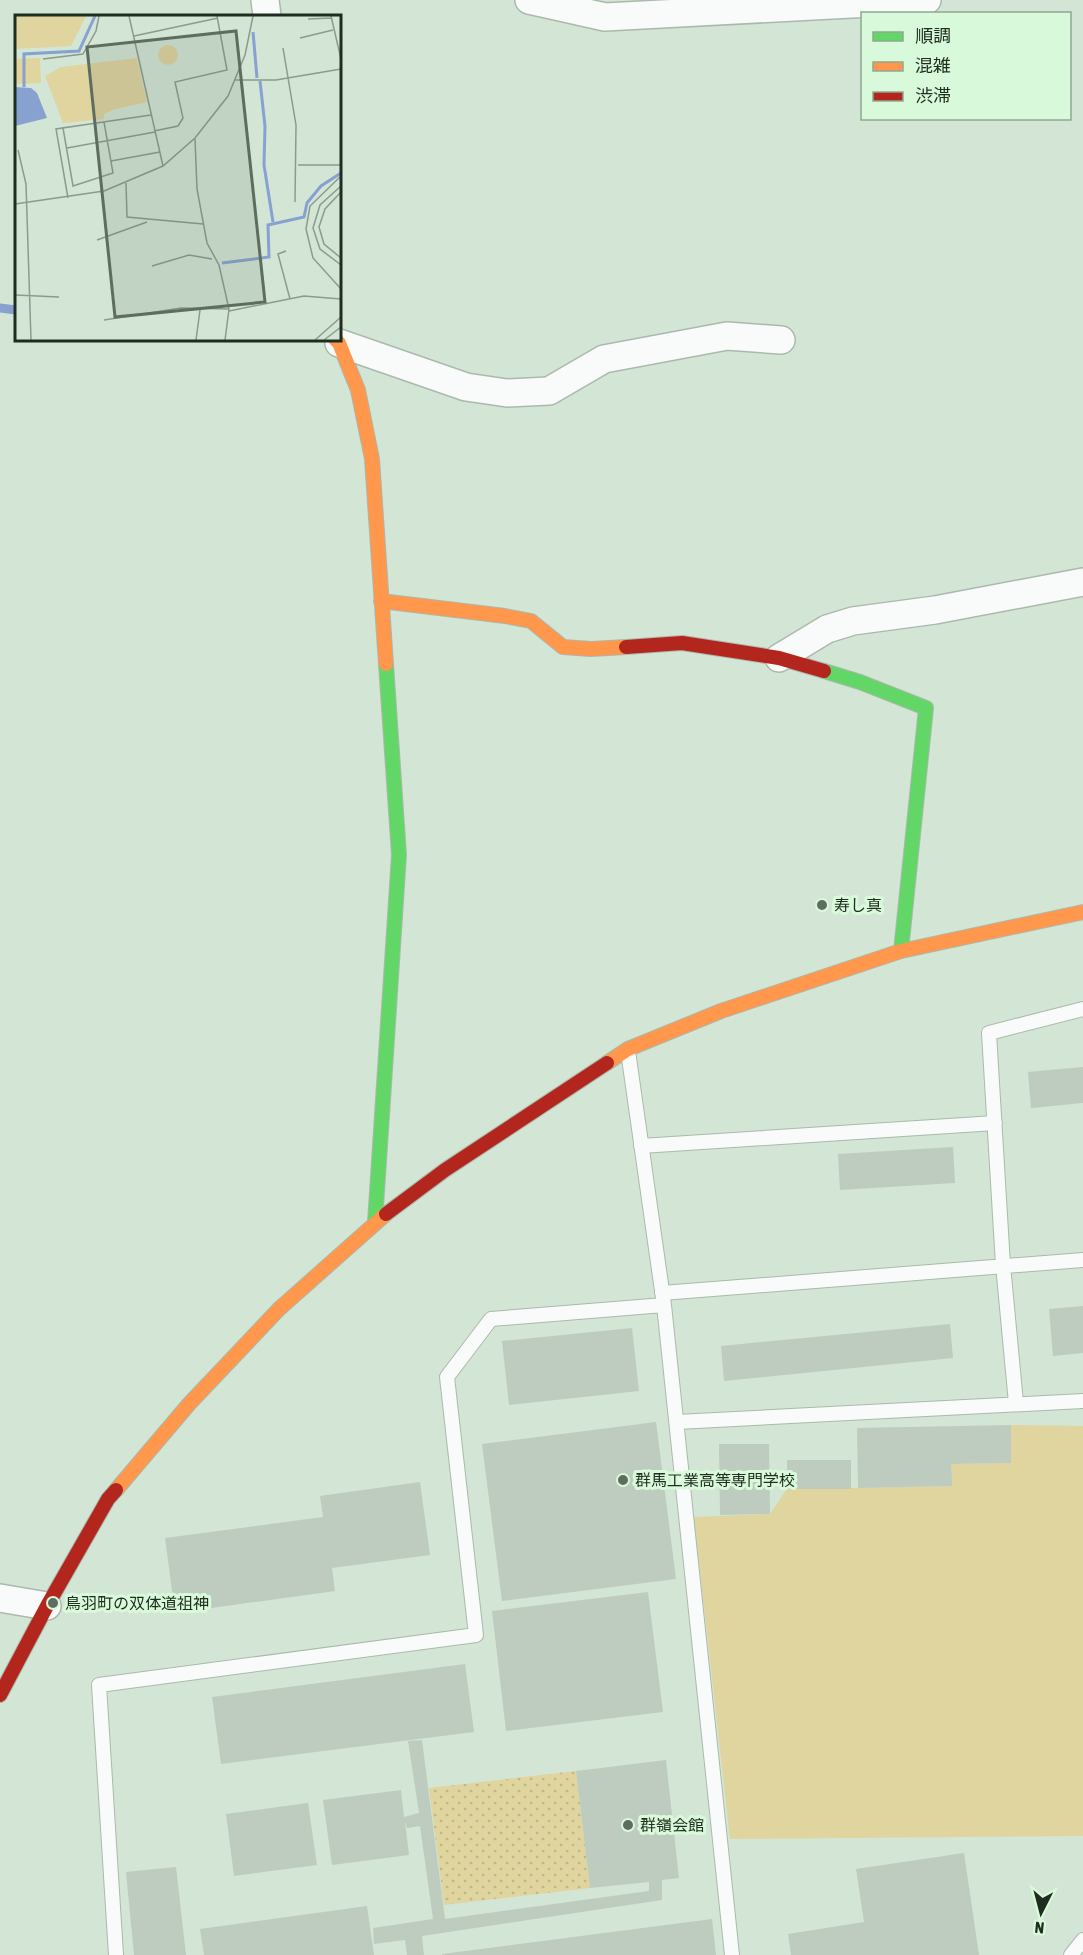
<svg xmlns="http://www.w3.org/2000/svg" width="1083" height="1955" viewBox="0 0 1083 1955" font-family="'Asap Condensed','Noto Sans JP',sans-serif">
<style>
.green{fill:url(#green-dots)}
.pitch{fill:#e0d49f}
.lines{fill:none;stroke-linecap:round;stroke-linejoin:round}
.stream{stroke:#87a2d0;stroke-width:9}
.building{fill:#bdccbe}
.lane-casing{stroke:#abb9ac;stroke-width:16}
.street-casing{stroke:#abb9ac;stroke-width:30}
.fast-casing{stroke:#abb9ac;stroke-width:16}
.slow-casing{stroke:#abb9ac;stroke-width:16}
.jam-casing{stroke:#abb9ac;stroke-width:16}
.lane{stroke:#f8fbf9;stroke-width:14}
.street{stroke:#f8fbf9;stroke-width:27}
.fast{stroke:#63d668;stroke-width:14}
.slow{stroke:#ff974d;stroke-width:14}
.jam{stroke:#b3261e;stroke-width:14}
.poi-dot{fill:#5e6d5f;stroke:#d9fada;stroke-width:2}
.labels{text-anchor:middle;stroke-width:6;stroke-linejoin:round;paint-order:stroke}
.poi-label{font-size:16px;fill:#1f2c20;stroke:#d9fada;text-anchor:start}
.inset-river{fill:none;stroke:#87a2d0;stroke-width:3}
.inset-road{fill:none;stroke:#8b9b8c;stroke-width:1.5}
.view{fill:#5e6d5f;fill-opacity:0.15;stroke:#5e6d5f;stroke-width:3}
.inset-edge{fill:none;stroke:#1f2c20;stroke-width:3}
</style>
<defs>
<pattern id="green-dots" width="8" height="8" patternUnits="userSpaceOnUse" patternTransform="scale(1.5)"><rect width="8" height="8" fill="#e0d49f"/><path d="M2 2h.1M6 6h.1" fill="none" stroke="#c0b689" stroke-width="1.8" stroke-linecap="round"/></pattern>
</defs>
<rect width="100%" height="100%" fill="#d3e5d4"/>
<!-- green -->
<path class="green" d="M576 1771 590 1888 444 1905 429 1788Z"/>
<!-- pitch -->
<path class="pitch" d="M1011 1425 1083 1426V1836L730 1839 694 1517 770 1514 787 1489 951 1486V1464L1011 1463Z"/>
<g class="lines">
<!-- stream -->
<path class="stream" d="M0 308 16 310"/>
</g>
<!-- building -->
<path class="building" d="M1083 1067V1103L1031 1108 1028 1072Z
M953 1147 955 1183 840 1190 838 1154Z
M1083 1306V1353L1053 1356 1049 1309Z
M950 1324 953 1358 724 1381 721 1346Z
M632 1328 639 1391 509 1405 502 1341Z
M656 1422 676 1579 502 1601 482 1444Z
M1011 1425V1463L951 1464 952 1486 858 1488 857 1428Z
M719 1444H769L770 1514 720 1515Z
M787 1460H851V1489H787Z
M420 1482 430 1555 332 1568 335 1591 175 1613 165 1538 323 1517 320 1496Z
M648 1592 663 1712 506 1731 492 1611Z
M465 1664 474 1732 221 1764 212 1697Z
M422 1740 445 1919 649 1891V1882L590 1888 576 1771 666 1760 679 1878 662 1880V1900L422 1936 424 1955H407L405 1940 374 1944 373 1928 433 1919 420 1826 407 1828 405 1822 409 1855 332 1865 323 1800 401 1790 404 1817 419 1813 408 1741Z
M308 1803 317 1865 234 1876 226 1814Z
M964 1853 979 1955H791L788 1934 864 1922 856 1869Z
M176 1867 186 1955H134L126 1872Z
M367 1906 374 1955H204L200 1929Z
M712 1919 716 1955H442V1954Z"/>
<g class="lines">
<!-- lane casing -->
<g class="lane-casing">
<path id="lane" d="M628 1051 664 1305 732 1955
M641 1146 995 1123
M662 1293 1083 1260
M1016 1403 1003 1265 989 1033 1083 1009
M677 1422 1083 1401
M116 1955 99 1685 476 1635 447 1377 491 1319 664 1305
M1071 1955 1083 1940"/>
</g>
<!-- street casing -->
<g class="street-casing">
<path id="street" d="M265 0 267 16
M529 0 605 17 927 0
M339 343 466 387 507 393 549 391 604 359 727 336 781 340
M779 658 827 629 853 621 935 610 1083 582
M0 1598 47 1606"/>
</g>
<!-- fast casing -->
<g class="fast-casing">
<path id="fast" d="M824 671 860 682 926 708 901 951
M375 1222 399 855 386 664"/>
</g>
<!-- slow casing -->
<g class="slow-casing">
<path id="slow" d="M335 339 339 343 358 390 372 459 386 664
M381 601 505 616 531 621 563 647 591 649 626 647
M607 1063 628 1049 721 1011 901 951 1083 912
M116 1490 189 1404 279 1309 386 1214"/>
</g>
<!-- jam casing -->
<g class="jam-casing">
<path id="jam" d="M626 647 682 643 779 658 824 671
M386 1214 445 1170 607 1063
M0 1695 47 1606 108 1499 116 1490"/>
</g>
<!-- lane -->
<use href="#lane" class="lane"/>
<!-- street -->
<use href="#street" class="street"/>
<!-- fast -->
<use href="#fast" class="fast"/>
<!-- slow -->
<use href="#slow" class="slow"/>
<!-- jam -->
<use href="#jam" class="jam"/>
</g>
<!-- markers -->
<g class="poi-dot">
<circle cx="822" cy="905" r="6"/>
<circle cx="623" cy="1480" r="6"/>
<circle cx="53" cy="1603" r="6"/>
<circle cx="628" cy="1825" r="6"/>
</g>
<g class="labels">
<!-- poi labels -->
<g class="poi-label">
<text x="834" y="911">寿し真</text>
<text x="635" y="1486">群馬工業高等専門学校</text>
<text x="65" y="1609">鳥羽町の双体道祖神</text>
<text x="640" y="1831">群嶺会館</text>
</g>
</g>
<!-- overview -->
<g transform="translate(15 15)">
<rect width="326" height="326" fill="#d3e5d4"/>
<path d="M143 40a10 10 0 1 1 20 0a10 10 0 1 1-20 0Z" fill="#e0d49f"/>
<path d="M0 1H71L56 31 0 34ZM25 43 26 68 0 69V44ZM122 43 132 87 97 95 89 99V104L48 108 30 61 46 52Z" fill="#e0d49f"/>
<path d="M0 72 16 73 22 78 32 103 0 111Z" fill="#87a2d0"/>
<path class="inset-river" d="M238 17 242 63M245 66 250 111 249 150 258 207M9 72V39L64 36 80 1M207 248 254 242 253 210 289 202 292 188 306 171 326 158"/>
<path class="inset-road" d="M114 1 148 151M316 1 326 44M293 4 316 3M119 21 203 3M285 23 318 15M268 33 281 110 280 187M28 44 68 39 81 16 84 1M220 65H261L326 54M48 113 58 171 98 158 89 107M139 116 163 111 168 103 160 67 212 55 202 1M180 124 182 174 192 228 204 250 214 294 210 325M52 133 140 117M3 135 11 169 16 325M96 146 145 137M283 150H326M326 161 295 191 291 214 298 243 326 274M111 168 112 202 188 209M326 171 305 190 298 213 305 234 326 250M326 177 310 194 304 212 309 229 326 243M53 183 41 114 136 100M0 189 89 176 148 151 180 123 213 81 230 40 238 1M82 225 132 207M271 236 263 239 275 284M137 251 174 240 197 244M0 280 44 282M214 296 289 281 326 284M89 305 166 293 214 294M181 325 185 295M300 325 326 302M309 325 326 312"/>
<path class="view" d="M221 16 250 287 100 302 72 32Z"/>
<rect width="326" height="326" class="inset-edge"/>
</g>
<!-- legend -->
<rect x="861" y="12" width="210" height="108" fill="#d9fada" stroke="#8fa890" stroke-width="1.5"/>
<rect x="873" y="32" width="30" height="9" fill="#63d668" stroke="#8fa890" stroke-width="1.5"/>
<text x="915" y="42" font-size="18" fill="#1f2c20">順調</text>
<rect x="873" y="62" width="30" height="9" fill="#ff974d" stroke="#8fa890" stroke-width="1.5"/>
<text x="915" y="72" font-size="18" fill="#1f2c20">混雑</text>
<rect x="873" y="92" width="30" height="9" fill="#b3261e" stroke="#8fa890" stroke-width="1.5"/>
<text x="915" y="102" font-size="18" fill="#1f2c20">渋滞</text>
<!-- north arrow -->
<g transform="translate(1041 1913) rotate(186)" stroke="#d9fada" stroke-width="4.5" paint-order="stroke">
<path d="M0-4.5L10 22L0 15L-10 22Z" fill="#1f2c20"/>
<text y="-9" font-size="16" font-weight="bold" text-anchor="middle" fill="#1f2c20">N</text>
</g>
</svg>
